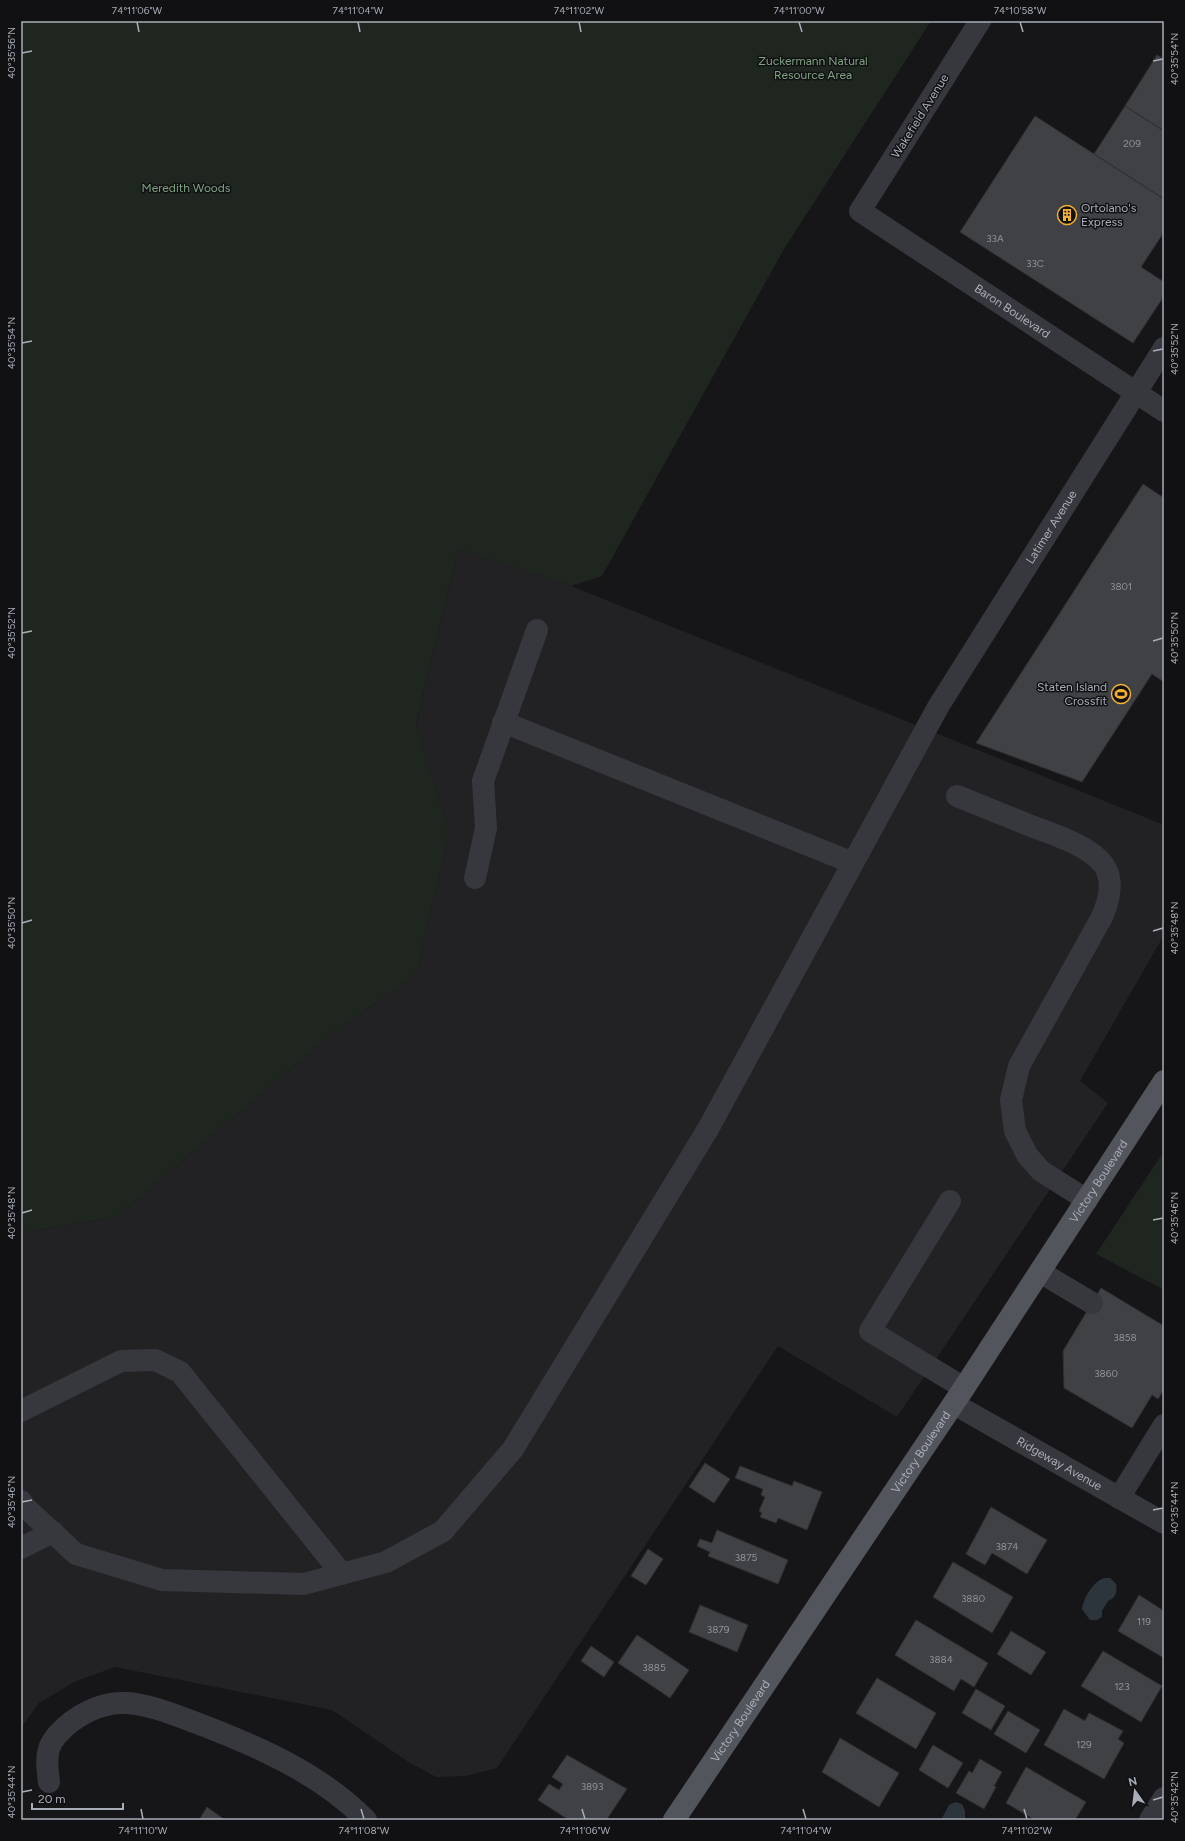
<svg xmlns="http://www.w3.org/2000/svg" width="1185" height="1841" viewBox="0 0 1185 1841" font-family="Figtree,sans-serif">
<style>
.built{fill:#222225}
.green{fill:#1e261f}
.water{fill:#2c353c}
.building{fill:#404145;stroke:#303034}
.lines{fill:none;stroke-linecap:round;stroke-linejoin:round}
.minor{stroke:#37383d;stroke-width:22}
.major{stroke:#53555c;stroke-width:22}
.ticks{fill:none;stroke:#a8adb8;stroke-width:1.5}
.labels{text-anchor:middle;stroke-width:3;stroke-linejoin:round;paint-order:stroke}
.number-label{font-size:10px;fill:#8e929b}
.park-label{font-size:12px;fill:#7fa381;stroke:#111113}
.street-label{font-size:12px;fill:#a8adb8;stroke:#111113}
.poi-label{font-size:12px;fill:#a8adb8;stroke:#111113;text-anchor:start}
.neatline{fill:none;stroke:#a8adb8;stroke-width:1.5}
.ticks-label{font-size:10px;text-anchor:middle;fill:#a8adb8}
</style>
<rect width="100%" height="100%" fill="#161618"/>
<!-- built -->
<path class="built" d="M458 549 571 586 1164 825V935L1080 1081 1108 1103 897 1417 778 1346 497 1768 466 1776 436 1777 407 1761 332 1710 115 1667 74 1682 39 1703 21 1728V1233L116 1217 334 1032 416 975 449 832 416 726Z"/>
<!-- green -->
<path class="green" d="M21 21H931L784 249 602 576 571 586 458 549 416 725 449 832 416 975 334 1032 116 1217 21 1233Z
M1164 1151V1290L1096 1254Z"/>
<!-- water -->
<path class="water" d="M1104 1578H1110L1116 1584C1118 1593 1115 1598 1108 1601L1102 1611V1617L1097 1620H1090L1082 1609C1084 1597 1093 1582 1104 1578Z
M955 1802 962 1804 965 1811V1818L962 1820H941L949 1805Z"/>
<!-- building -->
<path class="building" d="M1157 55 1164 59V131L1125 106Z
M1125 106 1164 131V199L1094 154Z
M1035 116 1164 199V232L1141 267 1164 282V296L1133 343 960 232Z
M1143 484 1164 498V682L1152 674 1082 782 976 743Z
M1101 1288 1164 1326V1389L1158 1399 1152 1395 1132 1428 1064 1388 1063 1351Z
M705 1463 730 1479 714 1503 689 1487Z
M740 1466 792 1486 794 1481 822 1492 807 1530 778 1518 776 1523 760 1517 762 1513 759 1511 765 1497 761 1495 763 1489 735 1478Z
M991 1507 1047 1540 1027 1574 992 1553 985 1565 966 1554Z
M717 1530 788 1560 778 1584 708 1556 710 1552 697 1546 700 1539 712 1543Z
M648 1549 663 1559 646 1585 631 1576Z
M953 1562 1013 1597 992 1633 933 1597Z
M1139 1595 1164 1611V1658L1118 1631Z
M700 1605 748 1625 737 1652 689 1632Z
M916 1620 988 1663 974 1687 961 1679 954 1691 895 1655Z
M1011 1631 1046 1652 1031 1675 997 1654Z
M637 1635 689 1670 670 1698 618 1663Z
M591 1646 614 1662 604 1677 581 1661Z
M1103 1651 1162 1686 1141 1722 1081 1686Z
M877 1678 936 1713 916 1749 856 1713Z
M976 1689 1005 1706 991 1730 962 1713Z
M1064 1709 1085 1721 1089 1713 1123 1731 1118 1739 1124 1743 1104 1779 1044 1745Z
M1008 1711 1040 1730 1026 1753 994 1734Z
M840 1738 899 1773 879 1807 822 1772Z
M933 1745 963 1763 948 1788 919 1770Z
M567 1755 627 1789 607 1819 608 1820H569L538 1800 549 1784 559 1790 563 1784 552 1777Z
M980 1759 1002 1772 994 1786 996 1787 984 1809 956 1793 969 1771 972 1773Z
M1026 1767 1086 1802 1075 1820H1035L1006 1803Z
M207 1807 225 1820H199Z"/>
<g class="lines">
<!-- minor -->
<g class="minor">
<path id="s1" d="M980 21 860 211 1164 411"/>
<path d="M503 722 853 863"/>
<path d="M957 796C982 806 1006 816 1031 826 1052 834 1088 845 1103 864 1115 880 1109 901 1102 917L1019 1066 1011 1100 1015 1131 1027 1155 1041 1171 1087 1200"/>
<path d="M475 878 486 828 483 781 537 630"/>
<path d="M950 1201 870 1331 964 1388"/>
<path d="M1040 1272 1092 1303"/>
<path id="s2" d="M954 1404 1164 1523"/>
<path d="M21 1411 121 1361 155 1360 180 1372 342 1574"/>
<path d="M1119 1498 1164 1425"/>
<path id="s3" d="M21 1501 25 1507 76 1554 162 1580 304 1584 386 1562 443 1531 513 1449 708 1129 938 707 1164 348"/>
<path d="M21 1548 53 1532"/>
<path d="M49 1782C45 1752 46 1742 71 1722 87 1710 107 1702 127 1703 151 1705 172 1714 194 1722 255 1745 320 1773 366 1820"/>
<path d="M1150 1820 1164 1798"/>
</g>
<!-- major -->
<path class="major" id="s4" d="M674 1820 964 1388 1164 1081"/>
</g>
<!-- ticks -->
<path class="ticks" d="M137 22 139 32M358 22 360 32M579 22 581 32M799 22 802 32M1020 22 1023 32M22 53 32 51M1153 61 1163 59M22 343 32 341M1153 351 1163 349M22 633 32 631M1153 641 1163 638M22 923 32 920M1153 931 1163 928M22 1213 32 1210M1153 1220 1163 1218M22 1502 32 1500M1153 1510 1163 1508M22 1792 32 1790M1153 1800 1163 1797M141 1809 143 1819M361 1809 364 1819M582 1809 585 1819M803 1809 806 1819M1024 1809 1027 1819"/>
<!-- icons -->
<defs>
<g id="building-ring" transform="scale(1)"><circle r="9.5" fill="#111113" stroke="#f2b134" stroke-width="1.5"/><path d="M-4-6H4V6H1V3H-1V6H-4ZM-2.5-4.3h1.7v1.8h-1.7ZM.8-4.3h1.7v1.8H.8ZM-2.5-1h1.7V.8h-1.7ZM.8-1h1.7V.8H.8Z" fill="#f2b134"/></g>
<g id="stadium-ring" transform="scale(1)"><circle r="9.5" fill="#111113" stroke="#f2b134" stroke-width="1.5"/><path d="M0-5a6.5 5 0 1 0 0 10a6.5 5 0 1 0 0-10ZM-3.5-1.8h7v3.6h-7Z" fill="#f2b134"/></g>
</defs>
<g fill-rule="evenodd">
<use href="#building-ring" x="1067" y="215"/>
<use href="#stadium-ring" x="1121" y="694"/>
</g>
<g class="labels">
<!-- number labels -->
<g class="number-label">
<text x="1132" y="147">209</text>
<text x="995" y="242">33A</text>
<text x="1035" y="267">33C</text>
<text x="1121" y="590">3801</text>
<text x="1125" y="1341">3858</text>
<text x="1106" y="1377">3860</text>
<text x="1007" y="1550">3874</text>
<text x="746" y="1561">3875</text>
<text x="973" y="1602">3880</text>
<text x="1144" y="1625">119</text>
<text x="718" y="1633">3879</text>
<text x="941" y="1663">3884</text>
<text x="654" y="1671">3885</text>
<text x="1122" y="1690">123</text>
<text x="1084" y="1748">129</text>
<text x="592" y="1790">3893</text>
</g>
<!-- park labels -->
<g class="park-label">
<text x="813" y="65">Zuckermann Natural<tspan x="813" dy="14">Resource Area</tspan></text>
<text x="186" y="192">Meredith Woods</text>
</g>
<!-- street labels -->
<g class="street-label">
<text transform="translate(920 116) rotate(-58)" y="4">Wakefield Avenue</text>
<text dy="4" stroke="none"><textPath href="#s1" startOffset="407">Baron Boulevard</textPath></text>
<text dy="4" stroke="none"><textPath href="#s3" startOffset="1634">Latimer Avenue</textPath></text>
<text dy="4" stroke="none"><textPath href="#s4" startOffset="767">Victory Boulevard</textPath></text>
<text dy="4" stroke="none"><textPath href="#s4" startOffset="443">Victory Boulevard</textPath></text>
<text dy="4" stroke="none"><textPath href="#s2" startOffset="121">Ridgeway Avenue</textPath></text>
<text dy="4" stroke="none"><textPath href="#s4" startOffset="119">Victory Boulevard</textPath></text>
</g>
<!-- poi labels -->
<g class="poi-label">
<text x="1081" y="212">Ortolano's<tspan x="1081" dy="14">Express</tspan></text>
<text x="1107" y="691" text-anchor="end">Staten Island<tspan x="1107" dy="14">Crossfit</tspan></text>
</g>
</g>
<!-- border -->
<rect width="1185" height="1841" fill="none" stroke="#111113" stroke-width="44"/>
<!-- north arrow -->
<g transform="translate(1135 1791) rotate(346)" stroke="#111113" stroke-width="3" paint-order="stroke">
<path d="M0-3L7 15L0 10L-7 15Z" fill="#a8adb8"/>
<text y="-6" font-size="11" font-weight="bold" text-anchor="middle" fill="#a8adb8">N</text>
</g>
<!-- scale -->
<path d="M32 1803v6h91v-6" fill="none" stroke="#a8adb8" stroke-width="2"/>
<text x="38" y="1803" font-size="12" fill="#a8adb8" stroke="#111113" stroke-width="3" paint-order="stroke">20 m</text>
<rect x="22" y="22" width="1141" height="1797" class="neatline"/>
<g class="ticks-label">
<text x="137" y="14">74°11'06"W</text>
<text x="358" y="14">74°11'04"W</text>
<text x="579" y="14">74°11'02"W</text>
<text x="799" y="14">74°11'00"W</text>
<text x="1020" y="14">74°10'58"W</text>
<text transform="translate(11 53) rotate(-90)" y="4">40°35'56"N</text>
<text transform="translate(1174 59) rotate(-90)" y="4">40°35'54"N</text>
<text transform="translate(11 343) rotate(-90)" y="4">40°35'54"N</text>
<text transform="translate(1174 349) rotate(-90)" y="4">40°35'52"N</text>
<text transform="translate(11 633) rotate(-90)" y="4">40°35'52"N</text>
<text transform="translate(1174 638) rotate(-90)" y="4">40°35'50"N</text>
<text transform="translate(11 923) rotate(-90)" y="4">40°35'50"N</text>
<text transform="translate(1174 928) rotate(-90)" y="4">40°35'48"N</text>
<text transform="translate(11 1213) rotate(-90)" y="4">40°35'48"N</text>
<text transform="translate(1174 1218) rotate(-90)" y="4">40°35'46"N</text>
<text transform="translate(11 1502) rotate(-90)" y="4">40°35'46"N</text>
<text transform="translate(1174 1508) rotate(-90)" y="4">40°35'44"N</text>
<text transform="translate(11 1792) rotate(-90)" y="4">40°35'44"N</text>
<text transform="translate(1174 1797) rotate(-90)" y="4">40°35'42"N</text>
<text x="143" y="1834">74°11'10"W</text>
<text x="364" y="1834">74°11'08"W</text>
<text x="585" y="1834">74°11'06"W</text>
<text x="806" y="1834">74°11'04"W</text>
<text x="1027" y="1834">74°11'02"W</text>
</g>
</svg>
